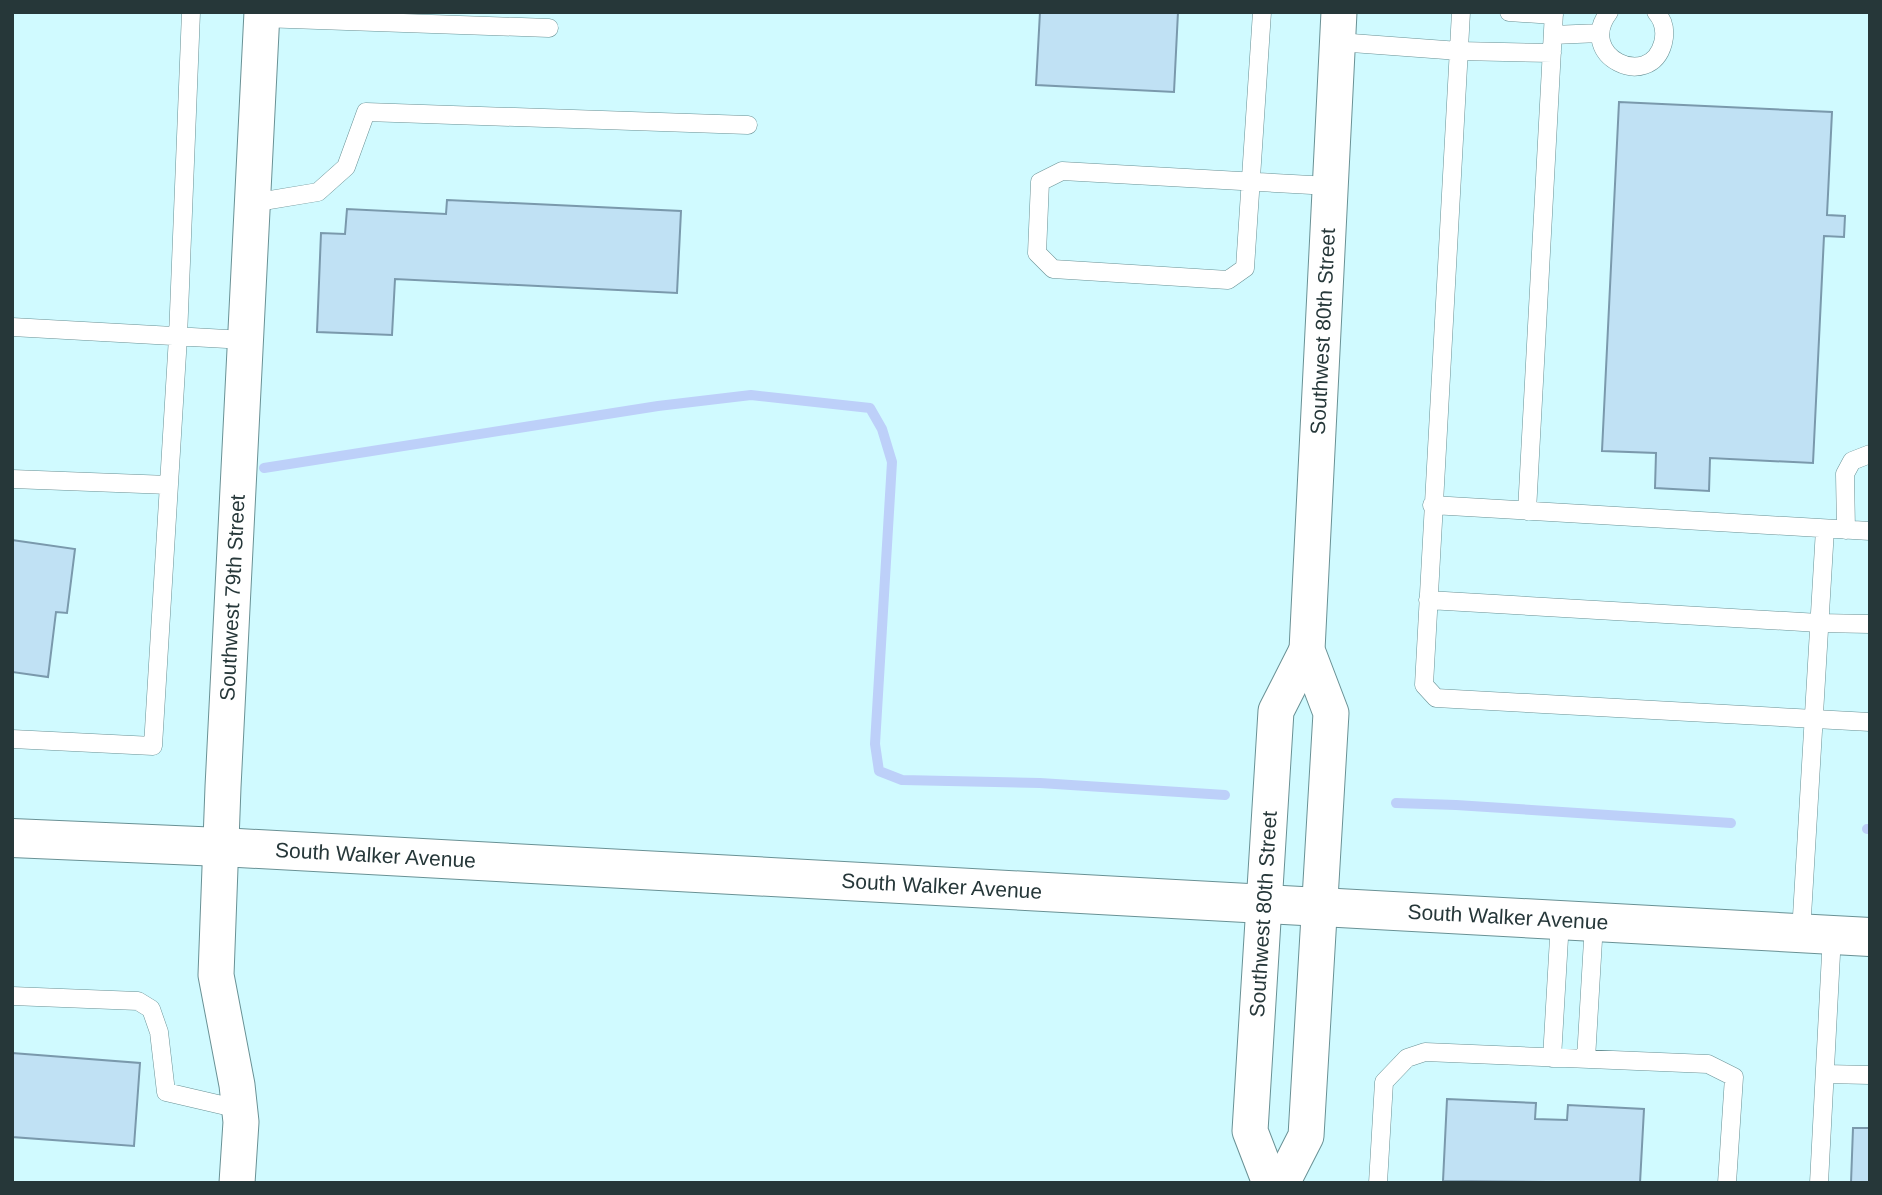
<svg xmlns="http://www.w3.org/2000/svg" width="1882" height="1195" viewBox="0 0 1882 1195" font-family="Arial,sans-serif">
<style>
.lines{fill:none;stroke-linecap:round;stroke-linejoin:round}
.stream{stroke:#bdd0f9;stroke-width:10}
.building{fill:#c0e1f4;stroke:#7a99ac;stroke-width:2}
.service-casing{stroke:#699195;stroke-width:19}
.minor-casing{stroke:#699195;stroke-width:37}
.secondary-casing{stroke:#699195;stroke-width:40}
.service{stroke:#fff;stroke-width:18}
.minor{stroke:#fff;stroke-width:35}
.secondary{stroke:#fff;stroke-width:38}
.labels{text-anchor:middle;stroke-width:5;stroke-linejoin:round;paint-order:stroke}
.street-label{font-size:21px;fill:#263739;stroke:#d0faff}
</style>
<rect width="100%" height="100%" fill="#d0faff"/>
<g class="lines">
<!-- stream -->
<path class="stream" d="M264 468 658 406 751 395 870 408 882 429 892 462 875 744 879 771 902 780 1040 783 1225 795
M1396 803 1456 805 1731 823
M1867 829H1870"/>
</g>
<!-- building -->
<path class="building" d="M1040 12H1178L1174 92 1036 85Z
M1619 102 1832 112 1827 215 1845 216 1844 237 1824 236 1813 463 1710 458 1709 491 1655 488 1656 453 1602 451Z
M447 200 681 211 677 293 395 279 392 335 317 332 321 233 345 234 347 209 446 214Z
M12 540 75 549 67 613 56 612 48 677 12 672Z
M12 1053 140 1063 134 1146 12 1137Z
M1447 1099 1536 1103 1535 1119 1567 1120 1568 1105 1644 1109 1640 1183 1443 1181Z
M1853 1128H1870V1183H1851Z"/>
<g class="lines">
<!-- service casing -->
<g class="service-casing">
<path id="service" d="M1262 12 1245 268 1228 280 1053 269 1037 253 1040 182 1062 171 1330 186
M1461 12 1424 685 1436 698 1870 722
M1509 12 1554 15
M1609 12C1575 56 1650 92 1663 43 1666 31 1664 21 1656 12
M261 18 549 28
M1553 35 1600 33
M1338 42 1459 51 1552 53
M252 203 318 192 346 167 366 112 748 125
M12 327 245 340
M12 479 169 485
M1432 505 1870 531
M1527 511 1554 12
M1846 530 1845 474 1852 461 1870 454
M1428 600 1819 623 1870 624
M12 739 153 746 178 337 191 12
M1801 933 1825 529
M12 996 138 1001 151 1009 159 1032 166 1092 239 1109
M1552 1058 1560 921
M1586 1059 1594 923
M1825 1074 1870 1075
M1378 1183 1384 1082 1407 1058 1425 1052 1708 1064 1734 1077 1727 1183
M1819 1183 1832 935"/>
</g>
<!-- minor casing -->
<g class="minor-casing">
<g id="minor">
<path id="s1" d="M237 1183 241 1122 237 1085 216 975 223 787 262 12"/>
<path id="s2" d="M1270 1183 1250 1131 1276 711 1307 650"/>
<path id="s3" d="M1282 1183 1306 1136 1331 713 1307 650 1339 12"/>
</g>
</g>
<!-- secondary casing -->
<g class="secondary-casing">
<g id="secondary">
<path id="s4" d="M12 838 221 847 1870 937"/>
</g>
</g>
<!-- service -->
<use href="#service" class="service"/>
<!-- minor -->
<use href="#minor" class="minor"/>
<!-- secondary -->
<use href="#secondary" class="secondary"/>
</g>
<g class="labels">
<!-- street labels -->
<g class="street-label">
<text dy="7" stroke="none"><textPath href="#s3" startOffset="863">Southwest 80th Street</textPath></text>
<text dy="7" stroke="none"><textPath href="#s1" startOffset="588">Southwest 79th Street</textPath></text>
<text dy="7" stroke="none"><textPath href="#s4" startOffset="364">South Walker Avenue</textPath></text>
<text dy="7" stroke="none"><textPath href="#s4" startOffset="931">South Walker Avenue</textPath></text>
<text dy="7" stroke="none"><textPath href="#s2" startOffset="273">Southwest 80th Street</textPath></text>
<text dy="7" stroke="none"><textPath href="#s4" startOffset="1498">South Walker Avenue</textPath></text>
</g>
</g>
<!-- border -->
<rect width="1882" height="1195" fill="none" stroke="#263739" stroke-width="28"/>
</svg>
